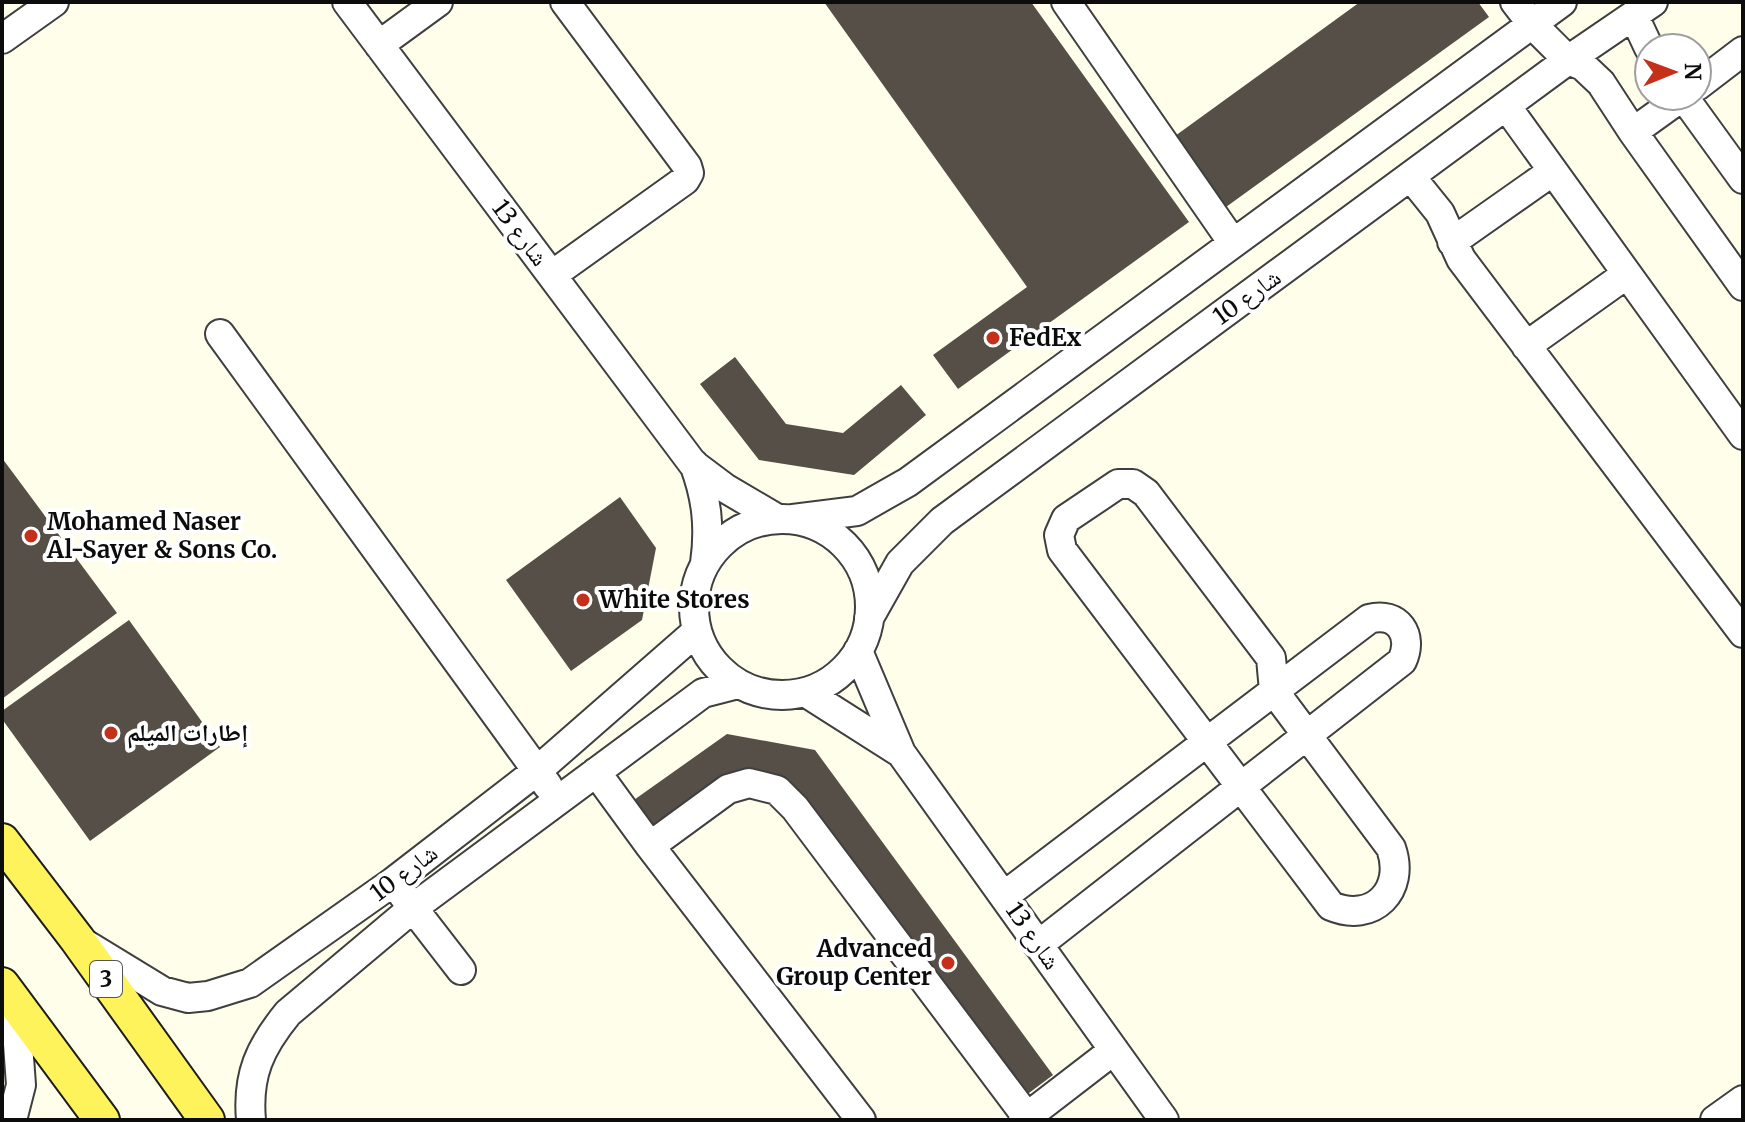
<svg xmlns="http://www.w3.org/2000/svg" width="1745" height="1122" viewBox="0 0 1745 1122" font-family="Merriweather,'Noto Naskh Arabic',serif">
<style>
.building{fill:#554f48}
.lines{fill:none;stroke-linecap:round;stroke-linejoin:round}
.minor-casing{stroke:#3f3f3f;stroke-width:32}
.major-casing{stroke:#1d1d1d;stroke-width:38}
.minor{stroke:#fff;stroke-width:28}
.major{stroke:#fff35b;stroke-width:34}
.poi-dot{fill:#c5301b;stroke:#fff;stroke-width:3}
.labels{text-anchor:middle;stroke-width:8;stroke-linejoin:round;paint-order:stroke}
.shield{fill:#fff;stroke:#555;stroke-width:2}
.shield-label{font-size:22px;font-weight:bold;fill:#0c0c0c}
.street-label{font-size:24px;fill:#0c0c0c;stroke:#fff}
.poi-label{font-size:24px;font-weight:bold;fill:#0c0c0c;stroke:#fff;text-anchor:start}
</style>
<rect width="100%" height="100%" fill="#fffeeb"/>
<!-- building -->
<path class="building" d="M824 2H1031L1189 222 958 389 933 355 1027 287Z
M1360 2H1478L1489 17 1226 207 1175 136Z
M735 357 786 424 843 433 901 385 926 415 854 475 759 460 700 384Z
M2 458 117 613 2 699Z
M620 497 656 548 642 620 571 671 506 580Z
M129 620 220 747 90 841 2 719V711Z
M727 734 815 750 1053 1075 1017 1102 787 788 738 780 650 843 624 807Z"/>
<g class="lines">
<!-- minor casing -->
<g class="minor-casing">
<path id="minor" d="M347 2 693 464 725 488 776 518
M1066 2 1233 243
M1515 2 1532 24 1568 60 1583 66 1601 83 1633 132 1743 286
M1634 16 1649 48
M2 39 54 2
M379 45 438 2
M1697 86 1743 51
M1683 96 1743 179
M1507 107 1743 435
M1633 132 1683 96
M1411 177 1440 213 1461 259 1743 633
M1452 242 1553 171
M552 275 685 180 689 173 687 166 565 2
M220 334 548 786
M1526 346 1627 274
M694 464C707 498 710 528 705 563
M1118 484H1133L1146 493 1271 658 1274 691 1391 848C1406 890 1373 924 1331 906L1062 550 1059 535 1066 519Z
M793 519 857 511 908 482 1562 2
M694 607a88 88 0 1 1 176 0a88 88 0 1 1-176 0Z
M869 618 900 563 942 521 1568 60 1653 2
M858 651 901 753 1164 1120
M805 692 901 753
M596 772 650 846 861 1120
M650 846 728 789 749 783 777 790 795 808 1027 1117
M403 895 461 970
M1004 896 1369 619C1398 611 1414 635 1402 661L1038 945
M85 944 162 991 188 998 208 996 250 983 393 882 538 770 697 631
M12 1120 21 1085 15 1003
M251 1120C247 1075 260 1047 288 1013L413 908 703 693 738 684
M1023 1120 1114 1050
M1715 1120 1743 1100"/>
</g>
<!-- major casing -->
<g class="major-casing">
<path id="major" d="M2 841 77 939 207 1120
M2 985 102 1120"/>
</g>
<!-- minor -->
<use href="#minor" class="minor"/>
<!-- major -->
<use href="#major" class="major"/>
</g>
<!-- markers -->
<g class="poi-dot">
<circle cx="993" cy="338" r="8"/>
<circle cx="31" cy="536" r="8"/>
<circle cx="583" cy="600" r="8"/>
<circle cx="111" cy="733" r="8"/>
<circle cx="948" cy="963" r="8"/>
</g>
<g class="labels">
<!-- shield labels -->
<rect class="shield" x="90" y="961" width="32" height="36" rx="6"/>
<g class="shield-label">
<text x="106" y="987">3</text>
</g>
<!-- street labels -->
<g class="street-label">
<text transform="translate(520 233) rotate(53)" y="8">شارع 13</text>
<text transform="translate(1247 297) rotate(-36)" y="8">شارع 10</text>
<text transform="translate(404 873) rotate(-37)" y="8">شارع 10</text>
<text transform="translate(1033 936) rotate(55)" y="8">شارع 13</text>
</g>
<!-- poi labels -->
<g class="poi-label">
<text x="1009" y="346">FedEx</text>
<text x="47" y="530">Mohamed Naser<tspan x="47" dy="28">Al-Sayer &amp; Sons Co.</tspan></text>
<text x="599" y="608">White Stores</text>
<text x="127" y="741">إطارات الميلم</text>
<text x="932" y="957" text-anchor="end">Advanced<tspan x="932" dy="28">Group Center</tspan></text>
</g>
</g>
<!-- border -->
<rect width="1745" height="1122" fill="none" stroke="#0c0c0c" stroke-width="8"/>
<!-- north arrow -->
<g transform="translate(1673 72) rotate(89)"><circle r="38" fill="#ffffff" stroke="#9e9e9e" stroke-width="2"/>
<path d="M0-6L14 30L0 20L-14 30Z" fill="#c5301b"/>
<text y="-12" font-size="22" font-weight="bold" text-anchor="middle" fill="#0c0c0c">N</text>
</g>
</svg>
